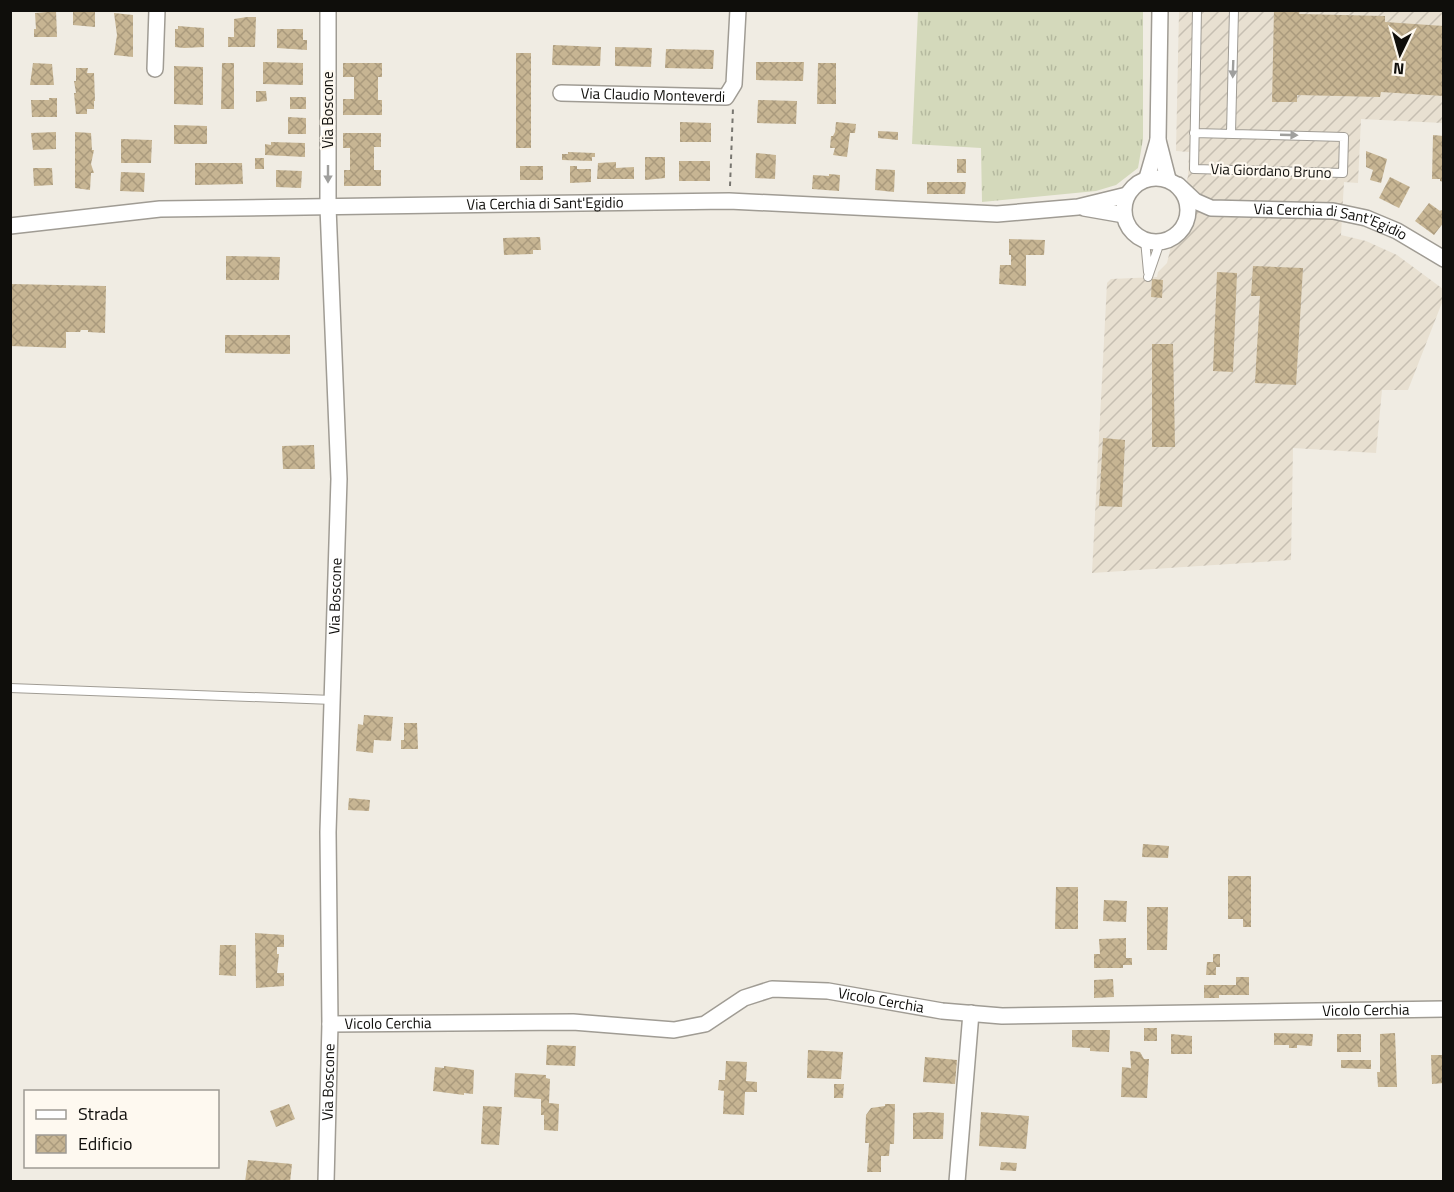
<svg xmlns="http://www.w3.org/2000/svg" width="1454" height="1192" viewBox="0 0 1454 1192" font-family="'Titillium Web',sans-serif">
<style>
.industrial{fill:url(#industrial-furrows)}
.grass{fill:url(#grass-tufts)}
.building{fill:url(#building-cross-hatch)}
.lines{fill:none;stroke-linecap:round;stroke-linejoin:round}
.lane-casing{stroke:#a09c94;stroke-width:10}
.street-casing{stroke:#a09c94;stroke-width:18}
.path{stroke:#787670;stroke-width:2;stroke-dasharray:4.5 4.5;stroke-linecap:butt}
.lane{stroke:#fff;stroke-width:8}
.street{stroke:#fff;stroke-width:15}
.oneway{fill:#9f9f9d}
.labels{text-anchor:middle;stroke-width:4.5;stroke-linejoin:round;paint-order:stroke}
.street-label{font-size:15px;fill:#0f0e0b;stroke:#fef9f0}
</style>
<defs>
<pattern id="industrial-furrows" width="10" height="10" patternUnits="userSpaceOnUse" patternTransform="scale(1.5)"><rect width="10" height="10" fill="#e8e0d1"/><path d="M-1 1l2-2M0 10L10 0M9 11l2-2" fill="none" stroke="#c6bfb2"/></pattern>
<pattern id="grass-tufts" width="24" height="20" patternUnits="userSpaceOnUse" patternTransform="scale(1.5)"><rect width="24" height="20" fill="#d4d9bb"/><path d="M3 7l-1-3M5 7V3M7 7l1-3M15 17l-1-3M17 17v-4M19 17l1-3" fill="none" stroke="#b5b99f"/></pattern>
<pattern id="building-cross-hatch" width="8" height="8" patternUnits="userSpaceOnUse" patternTransform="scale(1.5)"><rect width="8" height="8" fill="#c7b593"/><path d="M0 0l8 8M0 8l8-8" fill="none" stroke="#aa9a7d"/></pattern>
</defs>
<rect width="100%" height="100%" fill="#f0ece3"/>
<!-- industrial -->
<path class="industrial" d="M1179 11H1443V123L1361 119 1358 183 1344 182 1341 235 1366 241 1397 255 1443 289V300L1408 390H1382L1376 453 1293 448 1291 560 1092 573 1107 283 1111 279 1157 277 1158 272 1167 263 1188 176 1189 152 1176 151Z"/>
<!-- grass -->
<path class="grass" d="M918 11H1143V139L1138 168 1116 185 1096 191 982 202 981 148 912 144Z"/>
<!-- building -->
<path class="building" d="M47 10H56L57 37H34V29H36L35 13 47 12Z
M73 10H95V27L73 25Z
M1274 10H1300L1299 14 1385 16V22L1444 26V96L1381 92 1380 97 1297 95V102H1272Z
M114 13 133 15V57L114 55 117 35Z
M247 17H256L255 47H228V37H234V19Z
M178 26 204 28V47L184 48 175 47V29H178Z
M277 29H303V40H307V50L277 48Z
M553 45 601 47 600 66 552 65Z
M615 47 652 48 651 67 615 66Z
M666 49 714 50 713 69 665 68Z
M516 53H531V148H516Z
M263 62 303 63V85L263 84Z
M756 62H804L803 81 756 80Z
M33 63 52 64 54 85H30Z
M222 63H234V109H221Z
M343 63H382V77H378V100H382V115H343V99H354V77H343Z
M818 63H836V104H817Z
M174 66 203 67V105L174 104Z
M76 68H88L87 73H94L95 101H94V109H87V114H76L74 93H76L74 81H76Z
M256 91H266L267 101 256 102Z
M290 97H306V109H290Z
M49 98H57V117H32L31 100H49Z
M758 100 797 101 796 124 757 123Z
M288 117 306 118V134H288Z
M680 122 711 123V142H680Z
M836 122 856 124 855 133H850L847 157 833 155 835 148H830L831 136H833L835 132Z
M174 125 207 126V144H174Z
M878 131 898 132V140L878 138Z
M56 132V149L33 150 31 133Z
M75 132 91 133 92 150H94L91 164 94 173H91L90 190 75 188Z
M343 133H381V147H374V170H381V186H344V170H350V148H343Z
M1433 135 1444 136V182L1440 181V179H1432Z
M121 139 152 140 151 163H121Z
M271 142 305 143V157L265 155V144L271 145Z
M1366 151 1387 159 1381 183 1370 180 1373 170 1366 167Z
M568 152 595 153V157H592V161L562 160V154H568Z
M756 153 776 155 775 179 755 178Z
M645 157H665V178L645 180Z
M255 158H264V169H255Z
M957 159H966V173H957Z
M679 161H710V181H679Z
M616 162V168L634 167V179H597L598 163Z
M195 163H242L243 184 195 185Z
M520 166H543V180H520Z
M570 166H577V169H591V182L570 183Z
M33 168H52L53 185 34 186Z
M876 169 895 170 894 192 875 190Z
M276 170 302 171 301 188 276 187Z
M121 172 145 173 144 192 120 191Z
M829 174 840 175 839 191 812 189 813 175 829 176Z
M1390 177 1410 187 1399 208 1379 198Z
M927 182H966L965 194H927Z
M1429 203 1440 211 1441 210 1444 211V222L1434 235 1415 221Z
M540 237 541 250H533V254L504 255 503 238Z
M1009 239 1045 240 1044 255H1026V286L999 284 1000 265H1011V255H1009Z
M226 256 280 257 279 280H226Z
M1253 266 1303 268 1296 385 1255 383 1260 296H1251Z
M1217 272 1237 273 1233 372 1213 371Z
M1152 279 1163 280 1162 298 1151 297Z
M10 284 106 286 105 333 88 332V330H81L80 332H66V348L10 346Z
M225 335H290V354L225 353Z
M1152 344H1173L1175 447H1152Z
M1103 438 1125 440 1122 507 1099 506Z
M314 445 315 469H283L282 446Z
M364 715 393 717 391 741 374 740 373 753 356 751 358 724 363 725Z
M404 723H417L418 749H401V740H404Z
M349 798 370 800 369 811 348 810Z
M1143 844 1169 846 1168 858 1142 857Z
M1228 876H1251V927H1243V919H1228Z
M1056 887H1078V929H1055Z
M1104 900 1127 901 1126 922 1103 921Z
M1147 907H1168L1167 950H1147Z
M255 933 284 935V947H277V954H279L277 973H284V986L256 988Z
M1126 938V958H1132V965H1123V968H1094V954H1100L1099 939Z
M220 945H236V976L219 975Z
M1213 954H1220V967H1216V975H1206L1207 962H1213Z
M1236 977H1249V995H1219V998H1204V985H1236Z
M1113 979 1114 997 1094 998V980Z
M1144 1028H1157V1041H1144Z
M1072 1030H1110L1109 1052 1090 1051V1048L1072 1047Z
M1274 1033 1313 1034 1312 1046 1297 1045V1048H1289V1045H1274Z
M1395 1033 1397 1087H1378L1377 1072H1380V1034Z
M1171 1034 1192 1036V1054H1171Z
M1337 1034H1361V1052H1337Z
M547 1045 576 1046 575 1066 546 1065Z
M808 1050 843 1052 841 1079 807 1078Z
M1130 1051 1140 1052 1144 1059H1149L1147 1098 1121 1097 1122 1067 1131 1068Z
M1431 1055H1444V1083L1432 1084Z
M925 1057 957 1060 955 1084 923 1082Z
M1341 1060H1371V1069L1341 1068Z
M726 1061 747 1062 746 1081 757 1082V1092H745L744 1115 723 1114 724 1091 718 1090 719 1080H725Z
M444 1066 474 1070 473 1094 464 1093V1095L433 1091 435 1067 444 1068Z
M515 1073 546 1075V1078L550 1079 549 1103 559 1104 558 1131 544 1130V1115H541V1099L514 1097Z
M834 1084H844L843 1098H834Z
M289 1104 295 1119 276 1127 270 1111Z
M885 1104H895L894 1144H890L889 1156H881V1172H867L869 1143H865L866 1115 871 1108 885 1106Z
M483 1106 502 1107 499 1145 481 1144Z
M929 1112 944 1113 943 1139H913V1113Z
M981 1112 1029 1116 1026 1149 979 1146Z
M248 1160 292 1164 290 1182H245Z
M1001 1162 1017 1163 1016 1171 1000 1170Z"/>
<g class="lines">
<!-- lane casing -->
<g class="lane-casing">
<path id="lane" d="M1194 133 1344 137 1343 173 1194 169 1197 10
M1231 133 1234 10
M1145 240 1148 272
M1148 277 1160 242
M10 688 333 700"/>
</g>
<!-- street casing -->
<g class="street-casing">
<g id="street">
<path d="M1160 10 1158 140 1168 179"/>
<path d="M155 69 157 10"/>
<path id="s1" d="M561 93 726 97 734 84 738 10"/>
<circle cx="1156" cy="210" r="32"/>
<path d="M1147 178 1158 140"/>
<path id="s2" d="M1178 185 1195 201 1211 208 1333 211 1366 218 1397 231 1444 259"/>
<path d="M1084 208 1124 215"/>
<path id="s3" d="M10 226 160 209 729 201 997 214 1078 207 1127 195"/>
<path id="s4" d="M330 1024 573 1022 674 1030 705 1024 744 998 772 989 828 991 942 1011 1002 1016 1444 1009"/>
<path id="s5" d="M326 1182 330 1024 328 832 339 479 328 207V10"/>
<path d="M957 1182 971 1013"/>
</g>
</g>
<!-- path -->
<path class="path" d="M730 186 733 108"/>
<!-- lane -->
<use href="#lane" class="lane"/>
<!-- street -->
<use href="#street" class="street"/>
</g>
<!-- one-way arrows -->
<defs><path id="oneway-solid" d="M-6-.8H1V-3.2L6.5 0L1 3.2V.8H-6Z" transform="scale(1.5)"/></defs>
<g class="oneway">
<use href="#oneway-solid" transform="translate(1233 69) rotate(92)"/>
<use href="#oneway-solid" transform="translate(1289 135) rotate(2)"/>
<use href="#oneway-solid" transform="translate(328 174) rotate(90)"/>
</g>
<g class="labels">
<!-- street labels -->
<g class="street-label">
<text dy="5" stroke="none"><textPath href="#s1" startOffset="92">Via Claudio Monteverdi</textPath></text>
<text transform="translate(328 110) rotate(-90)" y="5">Via Boscone</text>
<text transform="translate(1271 171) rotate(2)" y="5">Via Giordano Bruno</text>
<text dy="5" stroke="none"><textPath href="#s3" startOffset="536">Via Cerchia di Sant'Egidio</textPath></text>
<text dy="5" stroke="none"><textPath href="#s2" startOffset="162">Via Cerchia di Sant'Egidio</textPath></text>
<text dy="5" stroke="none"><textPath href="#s5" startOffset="586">Via Boscone</textPath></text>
<text dy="5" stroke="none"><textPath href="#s4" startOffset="562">Vicolo Cerchia</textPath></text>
<text dy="5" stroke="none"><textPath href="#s4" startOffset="1048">Vicolo Cerchia</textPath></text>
<text dy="5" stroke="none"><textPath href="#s4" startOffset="58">Vicolo Cerchia</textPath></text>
<text dy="5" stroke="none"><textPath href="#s5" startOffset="100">Via Boscone</textPath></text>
</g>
</g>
<!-- border -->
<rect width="1454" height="1192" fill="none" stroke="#0f0e0b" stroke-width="24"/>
<!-- legend -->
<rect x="24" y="1090" width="195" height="78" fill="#fef9f0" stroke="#9e9b94" stroke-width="1.5"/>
<rect x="36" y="1110" width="30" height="9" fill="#ffffff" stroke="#9e9b94" stroke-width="1.5"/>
<text x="78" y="1120" font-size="18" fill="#0f0e0b">Strada</text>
<rect x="36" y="1135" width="30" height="18" fill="url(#building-cross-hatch)" stroke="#9e9b94" stroke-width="1.5"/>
<text x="78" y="1150" font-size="18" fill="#0f0e0b">Edificio</text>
<!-- north arrow -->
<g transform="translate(1400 54) rotate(185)" stroke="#fef9f0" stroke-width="4.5" paint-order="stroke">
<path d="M0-4.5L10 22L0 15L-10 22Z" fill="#0f0e0b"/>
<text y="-9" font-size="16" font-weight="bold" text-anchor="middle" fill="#0f0e0b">N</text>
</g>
</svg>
